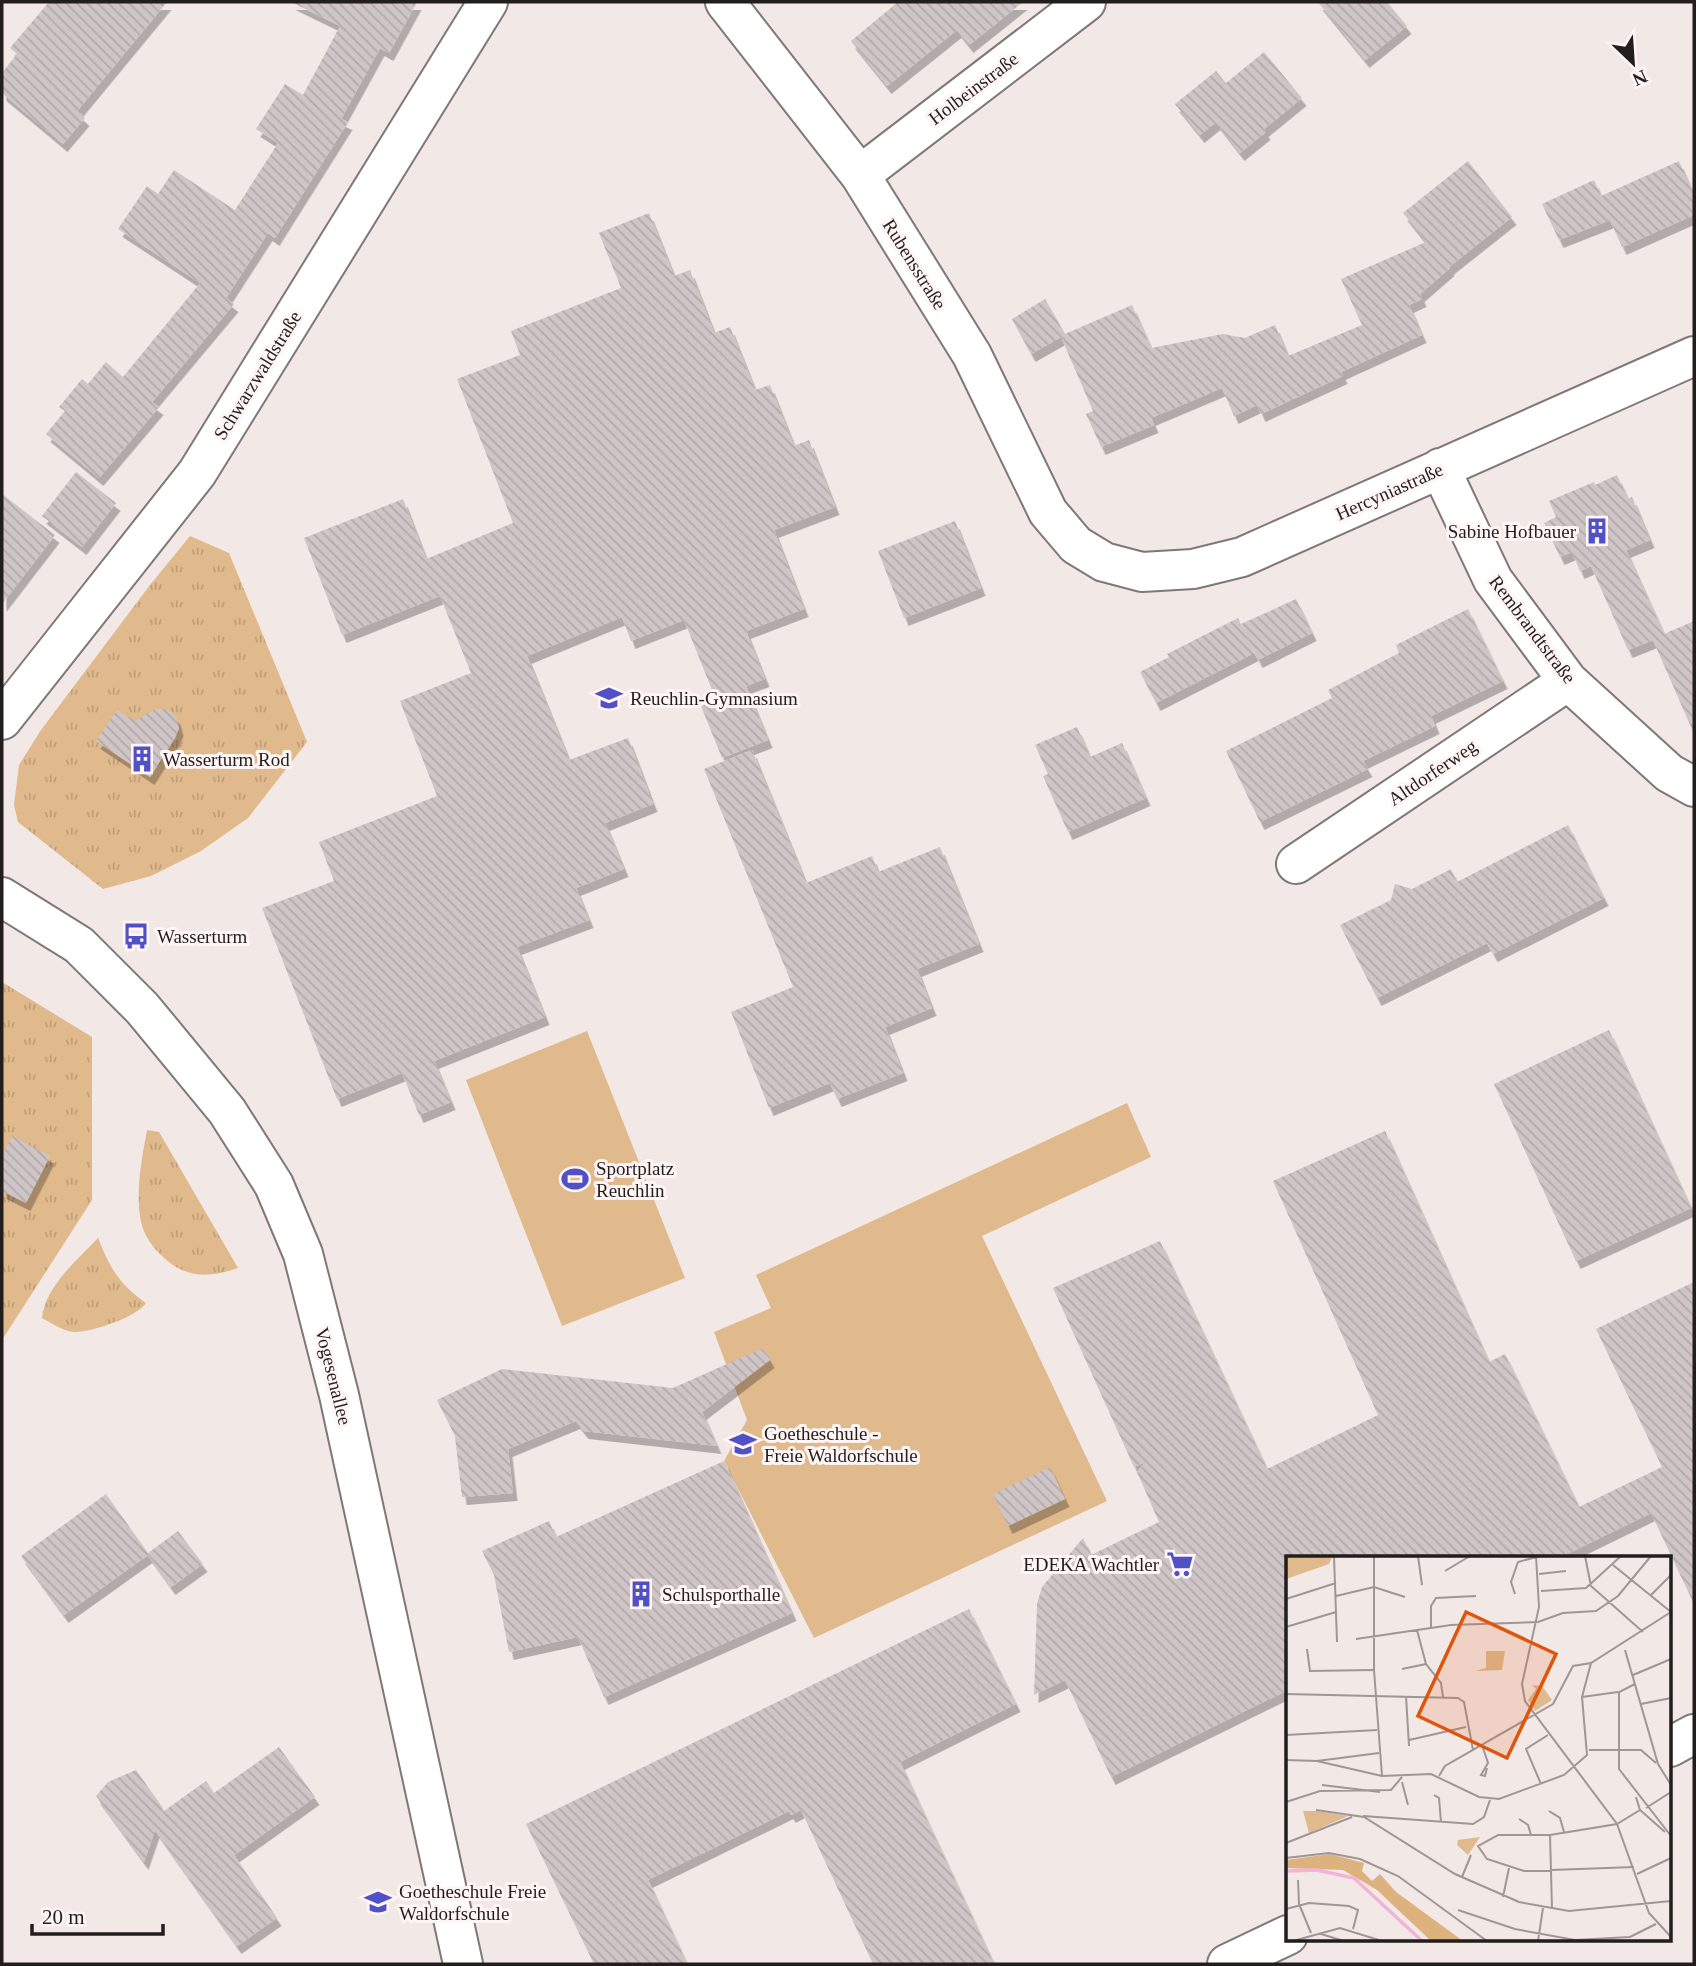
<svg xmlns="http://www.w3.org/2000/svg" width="1696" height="1966" viewBox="0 0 1696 1966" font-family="'Times New Roman',serif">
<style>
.grass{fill:url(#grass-tufts)}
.garden{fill:#e0b98c}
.building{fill:url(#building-back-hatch);filter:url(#shadow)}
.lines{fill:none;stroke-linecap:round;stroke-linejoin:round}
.minor-casing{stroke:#807776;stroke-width:42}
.minor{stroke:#fff;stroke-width:38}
.labels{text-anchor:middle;stroke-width:6;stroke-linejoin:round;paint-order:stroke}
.street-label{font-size:19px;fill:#211e1d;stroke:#fef5f4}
.poi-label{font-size:19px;fill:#211e1d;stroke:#fef5f4;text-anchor:start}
.inset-river{fill:none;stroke:#f1b4d8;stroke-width:3.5}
.inset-road{fill:none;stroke:#9e9796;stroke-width:2}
.view{fill:#de560d;fill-opacity:0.15;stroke:#de560d;stroke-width:3.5}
.inset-edge{fill:none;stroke:#211e1d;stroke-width:3.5}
</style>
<defs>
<pattern id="grass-tufts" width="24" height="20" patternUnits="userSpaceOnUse" patternTransform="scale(1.75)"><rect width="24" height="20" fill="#e0b98c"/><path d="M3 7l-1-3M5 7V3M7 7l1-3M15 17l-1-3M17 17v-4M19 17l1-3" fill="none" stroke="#c09f78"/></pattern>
<pattern id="building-back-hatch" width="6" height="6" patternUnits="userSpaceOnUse" patternTransform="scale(1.75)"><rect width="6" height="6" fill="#cfc5c7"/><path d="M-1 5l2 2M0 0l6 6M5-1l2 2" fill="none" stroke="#b1a9aa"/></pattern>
<filter id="shadow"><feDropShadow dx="4.5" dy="8" stdDeviation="0" flood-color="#0004"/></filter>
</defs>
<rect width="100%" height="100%" fill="#f2e8e6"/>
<!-- grass -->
<path class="grass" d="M190 536 229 553 307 742 248 818 201 851 151 876 103 889 18 822 14 805 19 765 41 730 150 585Z
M2 982 92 1037V1200L2 1340Z
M147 1130 159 1132 238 1268C206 1279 183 1278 159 1253 149 1243 142 1231 140 1216 136 1188 142 1157 147 1130Z
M98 1238C110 1268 119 1284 146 1303 137 1317 90 1333 73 1332 63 1331 50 1322 42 1318 45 1287 77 1260 98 1238Z"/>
<!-- garden -->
<path class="garden" d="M587 1031 685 1278 562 1326 466 1080Z
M1127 1103 1151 1157 982 1236 1107 1501 814 1638 724 1461 747 1420 714 1332 771 1308 756 1275Z"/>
<!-- building -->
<path class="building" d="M49 2H167L77 111 85 118 63 144 2 93V73L17 54 10 48Z
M291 2H417L389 53 380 48 341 119 348 122 275 238 268 233 226 298 234 304 152 402 159 407 99 478 46 434 65 411 59 407 82 379 88 384 106 362 123 377 200 283 118 229 147 186 158 194 174 170 235 210 278 143 256 129 285 84 303 95 340 26Z
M898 2H1023L969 45 957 30 887 86 851 41Z
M1318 2H1387L1407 26 1365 60Z
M1264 52 1302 98 1264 129 1266 132 1240 153 1216 122 1200 135 1175 104 1216 71 1226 83Z
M1468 161 1512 217 1449 267 1450 268 1420 294 1422 299 1409 305 1422 335 1341 372 1343 376 1261 414 1257 405 1234 416 1222 388 1151 418 1154 425 1101 447 1086 414 1093 411 1061 337 1031 354 1012 319 1045 299 1065 334 1132 305 1151 348 1223 334 1245 338 1275 325 1288 356 1362 325 1341 279 1426 242 1403 213Z
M1679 161 1694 196V215L1622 247 1610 220 1559 240 1542 204 1594 180 1601 196Z
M649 213 674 276 690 270 714 333 730 327 755 390 770 385 794 446 809 440 835 507 774 530 804 609 746 631 765 679 746 686 768 740 722 758 701 706 716 700 684 620 631 641 622 617 527 656 569 760 628 738 653 804 605 823 624 869 576 888 589 920 517 947 545 1017 434 1061 451 1102 419 1115 402 1073 337 1099 262 908 334 881 319 842 437 796 400 701 471 673 440 596 342 635 304 538 403 499 426 559 513 523 457 379 520 355 511 331 621 288 599 233Z
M76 472 116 503 82 547 42 516Z
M1617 475 1628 499 1632 497 1650 540 1626 550 1664 634 1694 621V734L1653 640 1628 650 1591 566 1580 571 1572 552 1560 557 1544 523 1556 517 1549 501 1594 482 1595 485Z
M2 494 55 535 2 604Z
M955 521 981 588 904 618 878 551Z
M1296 599 1312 633 1258 660 1241 624Z
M1468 609 1503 681 1431 716 1435 726 1363 761 1368 769 1260 822 1226 751 1332 698 1328 690 1399 653 1396 645Z
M1238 618 1254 653 1156 703 1140 672 1169 657 1167 654Z
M155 709H165L171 712 176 717 179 728 175 738 150 777 96 741 117 710 135 721Z
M1077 727 1090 757 1122 743 1146 798 1068 832 1043 776 1048 774 1035 745Z
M752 750 806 883 872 856 878 872 940 847 979 944 917 969 932 1008 885 1027 903 1073 837 1099 830 1083 769 1108 731 1012 793 987 704 769Z
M1568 825 1604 898 1493 954 1487 943 1377 998 1340 925 1391 900 1395 884 1412 889 1451 869 1457 882Z
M1609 1030 1691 1208 1576 1261 1494 1084Z
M1385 1131 1489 1362 1505 1354 1579 1507 1662 1467 1596 1329 1694 1282V1604L1651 1513 1559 1558H1288V1690L1111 1777 1065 1680 1034 1695 1037 1604 1042 1587 1083 1538 1091 1555 1159 1522 1137 1472 1146 1462 1134 1467 1053 1288 1160 1241 1267 1469 1378 1415 1273 1181Z
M12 1136 50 1156 26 1203 2 1191V1156Z
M763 1348 770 1360 702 1412 717 1446 584 1431 576 1421 508 1449 513 1493 462 1497 455 1436 437 1400 502 1369 673 1388Z
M724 1461 792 1613 604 1697 578 1637 509 1652 494 1575 482 1551 549 1521 556 1537Z
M1050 1467 1065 1499 1008 1526 993 1494Z
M106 1494 148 1553 178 1531 203 1564 171 1587 148 1555 64 1615 21 1556Z
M969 1609 1016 1704 900 1762 994 1964H873L801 1810 791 1815 789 1811 648 1880 687 1964H594L526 1824Z
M279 1747 315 1797 234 1855 277 1918 237 1946 155 1830 144 1862 96 1796 108 1782 136 1770 163 1808 161 1813 206 1781 214 1793Z"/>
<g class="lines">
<!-- minor casing -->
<g class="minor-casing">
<path id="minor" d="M725 2 860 175 972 355 1048 512 1076 545 1104 562 1142 572 1193 569 1242 557 1694 356
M860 175 1086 2
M1440 468 1493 580 1568 681 1669 773 1694 787
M2 720 197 473 488 2
M1296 864 1568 681
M2 897 79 945 142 1008 227 1111 274 1185 303 1254 339 1395 463 1964
M1670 1747 1694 1734
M1227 1964 1288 1935"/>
</g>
<!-- minor -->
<use href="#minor" class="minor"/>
</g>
<!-- icons -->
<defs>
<g id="building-bare" transform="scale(2.1)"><path d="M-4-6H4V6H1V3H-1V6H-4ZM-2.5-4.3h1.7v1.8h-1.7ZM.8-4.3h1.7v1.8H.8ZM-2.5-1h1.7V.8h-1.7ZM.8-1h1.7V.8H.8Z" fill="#5050c7" stroke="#fef5f4" stroke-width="2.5" paint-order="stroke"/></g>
<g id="school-bare" transform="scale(2.1)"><path d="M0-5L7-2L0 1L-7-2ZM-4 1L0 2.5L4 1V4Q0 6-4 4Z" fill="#5050c7" stroke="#fef5f4" stroke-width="2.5" paint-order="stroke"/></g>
<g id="bus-bare" transform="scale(2.1)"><path d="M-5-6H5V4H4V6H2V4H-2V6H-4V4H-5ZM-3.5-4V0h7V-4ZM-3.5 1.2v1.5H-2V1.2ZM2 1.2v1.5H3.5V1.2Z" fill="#5050c7" stroke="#fef5f4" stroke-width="2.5" paint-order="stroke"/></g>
<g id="stadium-bare" transform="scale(2.1)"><path d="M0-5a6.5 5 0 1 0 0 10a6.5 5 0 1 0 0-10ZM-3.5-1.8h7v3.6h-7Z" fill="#5050c7" stroke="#fef5f4" stroke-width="2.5" paint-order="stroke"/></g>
<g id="supermarket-bare" transform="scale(2.1)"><path d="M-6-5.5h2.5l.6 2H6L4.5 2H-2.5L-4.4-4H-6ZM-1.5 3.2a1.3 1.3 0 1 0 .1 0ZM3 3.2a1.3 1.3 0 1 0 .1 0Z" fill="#5050c7" stroke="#fef5f4" stroke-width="2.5" paint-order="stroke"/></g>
</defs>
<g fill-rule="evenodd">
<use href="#building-bare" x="1597" y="531"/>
<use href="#school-bare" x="609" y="698"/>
<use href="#building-bare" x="142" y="759"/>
<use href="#bus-bare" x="136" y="936"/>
<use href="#stadium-bare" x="575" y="1179"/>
<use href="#school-bare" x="743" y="1444"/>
<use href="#supermarket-bare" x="1180" y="1564"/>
<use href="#building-bare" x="641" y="1594"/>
<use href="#school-bare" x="378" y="1902"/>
</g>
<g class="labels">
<!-- street labels -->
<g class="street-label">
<text transform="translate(973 88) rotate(-37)" y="7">Holbeinstraße</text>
<text transform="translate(915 264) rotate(58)" y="7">Rubensstraße</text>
<text transform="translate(257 375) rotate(-58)" y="7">Schwarzwaldstraße</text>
<text transform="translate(1389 491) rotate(-24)" y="7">Hercyniastraße</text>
<text transform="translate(1533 629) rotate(53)" y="7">Rembrandtstraße</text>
<text transform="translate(1432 772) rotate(-34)" y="7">Altdorferweg</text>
<text transform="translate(334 1376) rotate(76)" y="7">Vogesenallee</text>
</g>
<!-- poi labels -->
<g class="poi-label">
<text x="1576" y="538" text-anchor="end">Sabine Hofbauer</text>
<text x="630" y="705">Reuchlin-Gymnasium</text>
<text x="163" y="766">Wasserturm Rod</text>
<text x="157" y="943">Wasserturm</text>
<text x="596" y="1175">Sportplatz<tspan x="596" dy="22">Reuchlin</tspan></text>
<text x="764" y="1440">Goetheschule -<tspan x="764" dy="22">Freie Waldorfschule</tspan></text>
<text x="1159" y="1571" text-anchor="end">EDEKA Wachtler</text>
<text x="662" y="1601">Schulsporthalle</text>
<text x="399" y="1898">Goetheschule Freie<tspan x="399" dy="22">Waldorfschule</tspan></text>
</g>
</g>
<!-- overview -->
<g transform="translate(1286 1556)">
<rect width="385" height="385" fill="#f2e8e6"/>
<path d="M246 129 256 130 266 144 249 155 242 144 250 133ZM17 255H31L62 260 23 277Z" fill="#e0b98c"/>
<path d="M44 298 78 307 76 315 86 325 94 318 110 336 177 385H145L91 334 57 314 0 312V304Z" fill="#ddb27f"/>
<path d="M194 281 182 299 171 289 172 284Z" fill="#e0b98c"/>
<path d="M0 0H46V1L43 8 0 23ZM200 95H219L216 114 189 115 200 112Z" fill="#e0b98c"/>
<path class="inset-river" d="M0 315 31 314 68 322 136 385"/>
<path class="inset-road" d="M48 0 51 86M88 0V114L96 220M132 0 136 29M250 0 253 51 236 128 239 145 331 268 363 357 385 381M299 0 305 30 357 76M327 9 385 56M159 15 184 0M253 18 280 15M255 35 300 32 335 0M229 38 225 26 232 6 254 0M50 40 88 31 119 41M364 40 385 19M0 43 50 27M0 71 50 56M145 71V50L150 42 190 40M131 74 140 108 155 127 157 141M70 83 165 69 252 66 277 57 310 55 332 40 365 0M21 93 24 115 87 114M339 94 372 208 385 229M116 113 140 108M347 119 385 103M349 128 333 136V213L385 280M0 138 172 142 178 146 187 194M120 140 123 190M296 141 332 136M355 148 385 142M0 179 91 174M123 184 180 171M196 189 202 207 195 219 199 220 201 212M303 194H355L370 207M0 204 31 205 96 220 145 218 193 241 213 243 278 219 301 199 296 141 305 107M31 205 93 197M153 220 159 210 267 148 287 110 305 107 385 56M116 226 122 249M255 228 240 193 262 179M36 229 94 236M148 239 153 242 155 266M350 241 354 254 379 276M0 246 34 235 105 234 116 221M360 252 385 236M30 254 78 261 169 318 233 346 283 355 385 345M263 255 274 262 278 276M77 260 187 268 198 261 204 244M233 263 242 269 245 279M264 279 266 353M0 287 66 261M0 302 43 297 74 303 112 320 201 385M348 311 238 315 201 303 192 290 212 279H264L331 268 354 254M351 318 385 302M176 321 185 299M12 324 13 348 25 377M217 341 223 312M0 353 23 347 63 350 72 354 67 373M172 354 229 373 289 384 344 381 370 368M35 378 58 385M7 385 54 372 96 385M252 385 257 352"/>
<path class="view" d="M180 56 270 98 221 202 132 160Z"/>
<rect width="385" height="385" class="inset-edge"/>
</g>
<!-- border -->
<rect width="1696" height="1966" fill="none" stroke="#211e1d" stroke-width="7"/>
<!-- north arrow -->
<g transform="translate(1633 63) rotate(155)" stroke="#fef5f4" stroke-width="5" paint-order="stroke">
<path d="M0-5L12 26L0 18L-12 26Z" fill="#211e1d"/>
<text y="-10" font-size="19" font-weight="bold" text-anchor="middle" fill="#211e1d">N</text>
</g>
<!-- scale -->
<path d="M32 1924v10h131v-10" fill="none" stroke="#211e1d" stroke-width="3.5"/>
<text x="42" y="1924" font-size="21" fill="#211e1d" stroke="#fef5f4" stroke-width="5" paint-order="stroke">20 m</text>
</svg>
